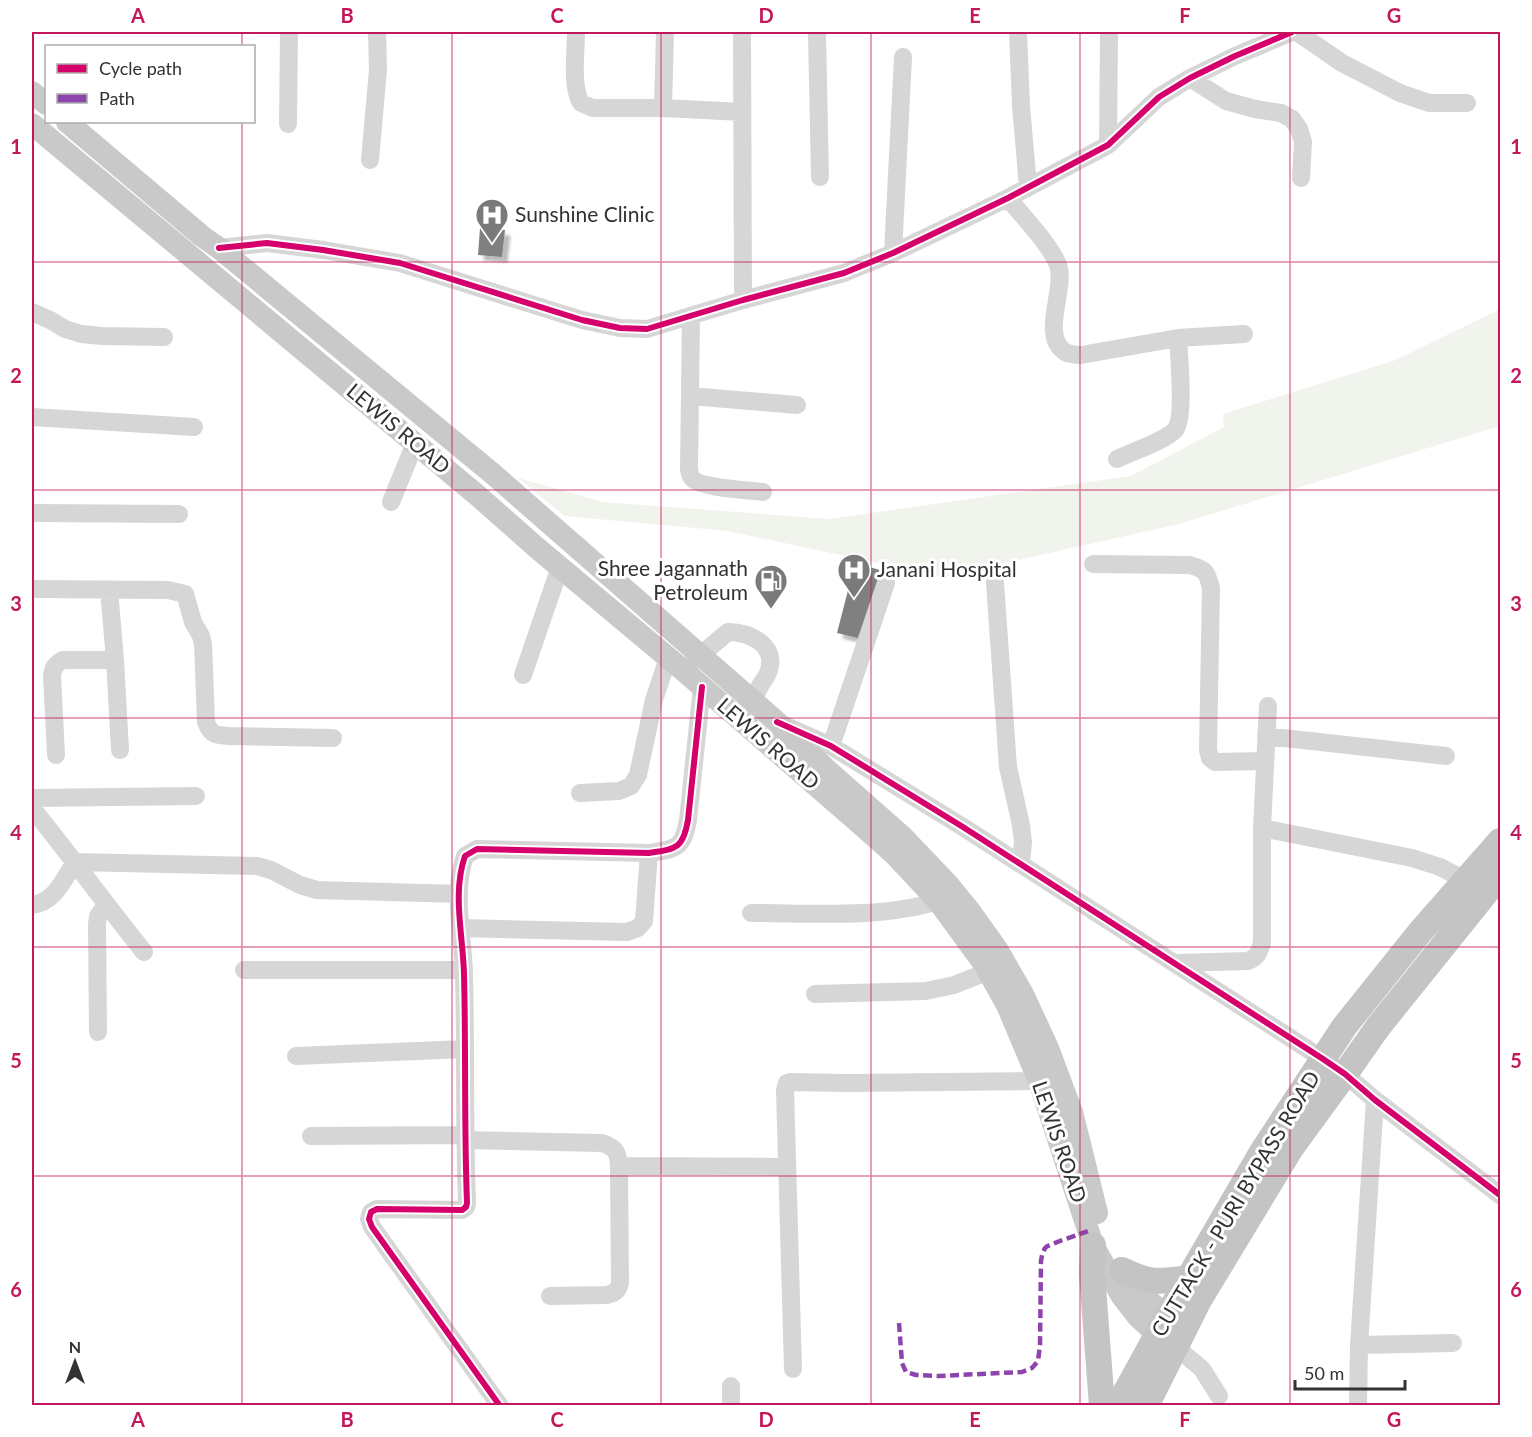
<svg xmlns="http://www.w3.org/2000/svg" width="1532" height="1437" viewBox="0 0 1532 1437" font-family="Lato,sans-serif">
<style>
.green{fill:#f0f4ed}
.building{fill:#808080;filter:url(#shadow)}
.lines{fill:none;stroke-linecap:round;stroke-linejoin:round}
.minor{stroke:#d6d6d6;stroke-width:18}
.major{stroke:#c9c9c9;stroke-width:22}
.highway{stroke:#c4c4c4;stroke-width:26}
.quiet{stroke:#8e44ad;stroke-width:4.5;stroke-dasharray:9 4.5;stroke-linecap:butt}
.cycleway-casing{stroke:#fff;stroke-width:10}
.cycleway{stroke:#d6006c;stroke-width:6}
.grid{fill:none;stroke:#c2185b;stroke-width:1.5;stroke-opacity:0.55}
.labels{text-anchor:middle;stroke-width:6;stroke-linejoin:round;paint-order:stroke}
.poi-label{font-size:21px;fill:#323232;stroke:#fff;text-anchor:start}
.street-label{font-size:21px;fill:#323232;stroke:#fff}
.neatline{fill:none;stroke:#c2185b;stroke-width:2}
.grid-label{font-size:20px;text-anchor:middle;font-weight:bold;fill:#c2185b}
</style>
<defs>
<filter id="shadow"><feDropShadow dx="5.5" dy="5.5" stdDeviation="1.5" flood-color="#0004"/></filter>
</defs>
<rect width="100%" height="100%" fill="#fff"/>
<!-- green -->
<path class="green" d="M1500 309V426L1179 524 943 577 728 531 565 516 518 478 603 502 829 519 1131 476 1224 427 1223 414 1396 360Z"/>
<!-- building -->
<path class="building" d="M480 228 505 230 502 257 478 255Z
M855 563 880 570 862 639 837 633Z"/>
<g class="lines">
<!-- minor -->
<path class="minor" d="M576 32C576 53 571 85 581 103L593 108H663L742 112
M742 32 743 300
M817 32 820 177
M1018 32 1021 106 1028 187
M1297 32 1342 63 1400 93 1429 103H1467
M1190 78 1226 101 1255 109 1281 113 1292 119 1299 129 1303 142 1301 178
M663 108 665 32
M288 124 289 32
M1108 145 1109 32
M370 160 378 70 377 32
M1008 198C1022 216 1050 244 1058 265 1067 288 1038 338 1067 353 1071 354 1077 355 1081 355L1178 338 1244 334
M219 248 267 243 323 250 400 263 582 320 620 328 647 329 743 300 844 273 893 253 1008 198 1108 145 1159 97 1190 78 1235 56 1292 32
M893 253 903 57
M32 312 50 320 65 329 81 334 102 336 164 337
M691 316 689 470C690 473 690 476 692 478 700 488 749 490 763 492
M690 396 797 405
M32 417 194 427
M1117 459C1131 452 1165 441 1175 430 1185 419 1179 356 1178 338
M391 502 415 443
M32 513 179 514
M1093 564 1189 565C1206 569 1207 572 1211 588L1208 750 1210 758 1215 762 1265 761
M995 583 1008 767 1021 825 1023 842 1021 863
M32 589 168 590 185 594 193 622 201 636 203 644 206 722C211 736 217 735 230 736L333 738
M109 590 115 660 120 750
M691 663 728 632C748 632 777 644 769 670 768 675 763 681 760 686 756 695 752 702 744 708
M523 675 560 567
M786 726 831 746 963 827 1323 1059 1345 1074 1375 1100 1500 1195
M1266 736 1446 756
M831 746 886 583
M56 755 52 676C53 668 55 664 63 660H115
M580 793 619 791 631 786 638 775 654 700 668 658
M32 798 196 796
M32 808C70 855 106 905 144 952
M1262 828 1412 858 1440 867 1465 880
M32 905C55 902 63 880 75 862L257 866 271 870 300 885 317 890 459 894
M751 913C811 913 881 919 938 901
M461 928 627 932 638 928 644 921 649 853
M1175 963 1248 961C1258 957 1259 952 1262 943V828L1268 706
M244 970H464
M815 994 926 991 954 985 989 971
M98 1032 97 924 98 916 106 905
M296 1056 465 1049
M311 1136 466 1135
M466 1140 602 1143C616 1148 618 1152 619 1166L620 1283C618 1291 615 1293 607 1295L550 1296
M619 1166 786 1167
M1359 1345 1453 1343
M1176 1347 1202 1369 1219 1396
M793 1369 785 1090 787 1083 790 1082 847 1083 1039 1081
M731 1386V1406
M500 1406 372 1227 369 1219 371 1212 377 1209 462 1210 466 1207 467 1203C464 1127 466 1050 464 974 463 935 452 893 465 856L477 849 649 853C676 849 683 849 688 820L702 687
M1358 1406 1359 1345 1375 1100"/>
<!-- major -->
<path class="major" d="M32 92 46 104
M67 122 203 237 219 248 493 474 558 531 777 722 825 768 903 837 947 883 969 910 997 949 1023 994 1048 1048 1072 1112 1097 1213
M32 124 477 495 537 548 684 671 859 823 894 854 938 901 984 964 1007 1005 1039 1081 1093 1245 1121 1295 1138 1317 1158 1335 1172 1345
M1121 1268C1137 1291 1157 1311 1182 1325"/>
<!-- highway -->
<path class="highway" d="M1093 1245 1092 1274 1102 1406
M1122 1270C1151 1284 1158 1282 1189 1278
M1118 1406 1184 1286 1262 1152 1344 1027 1420 932 1500 841
M1146 1406 1199 1300 1291 1148 1345 1074 1378 1027 1488 890 1500 876"/>
<!-- quiet -->
<path class="quiet" d="M899 1323 902 1363 906 1372 916 1375 938 1376 1022 1372 1032 1368 1038 1361 1040 1345 1041 1261C1042 1256 1042 1252 1046 1247 1050 1244 1080 1234 1088 1231"/>
<!-- cycleway casing -->
<g class="cycleway-casing">
<path id="cycleway" d="M219 248 267 243 323 250 400 263 582 320 620 328 647 329 743 300 844 273 893 253 1008 198 1108 145 1159 97 1190 78 1235 56 1292 32
M777 722 831 746 963 827 1323 1059 1345 1074 1375 1100 1500 1195
M500 1406 372 1227 369 1219 371 1212 377 1209 462 1210 466 1207 467 1203C464 1127 466 1050 464 974 463 935 452 893 465 856L477 849 649 853C676 849 683 849 688 820L702 687"/>
</g>
<!-- cycleway -->
<use href="#cycleway" class="cycleway"/>
</g>
<!-- grid -->
<path class="grid" d="M242 32V46M452 32V1406M661 32V1406M871 32V1406M1080 32V1406M1290 32V1406M242 122V1406M32 262H1500M32 490H1500M32 718H1500M32 947H1500M32 1176H1500"/>
<!-- icons -->
<defs>
<g id="hospital-pin" transform="scale(1.725)"><path d="M0 17L-7.5 6A9.5 9.5 0 1 1 7.5 6Z" fill="#7a7a7a" stroke="#fff"/><path d="M-5-5h3v3.5h4V-5h3V5h-3V1.5h-4V5h-3Z" fill="#fff"/></g>
<g id="fuel-pin" transform="scale(1.725)"><path d="M0 17L-7.5 6A9.5 9.5 0 1 1 7.5 6Z" fill="#7a7a7a" stroke="#fff"/><path d="M-5.5-6h7V0h2V4h1.3V-2.5L3-4.5l.8-.8L6-3V5H2.5V1h-1V6h-7ZM-4.2-4.7v3.2H.2V-4.7Z" fill="#fff"/></g>
</defs>
<g fill-rule="evenodd">
<use href="#hospital-pin" x="492" y="215"/>
<use href="#hospital-pin" x="854" y="570"/>
<use href="#fuel-pin" x="771" y="581"/>
</g>
<g class="labels">
<!-- poi labels -->
<g class="poi-label">
<text x="515" y="222">Sunshine Clinic</text>
<text x="748" y="576" text-anchor="end">Shree Jagannath<tspan x="748" dy="24">Petroleum</tspan></text>
<text x="877" y="577">Janani Hospital</text>
</g>
<!-- street labels -->
<g class="street-label">
<text transform="translate(398 429) rotate(40)" y="7">LEWIS ROAD</text>
<text transform="translate(768 744) rotate(41)" y="7">LEWIS ROAD</text>
<text transform="translate(1059 1142) rotate(71)" y="7">LEWIS ROAD</text>
<text transform="translate(1236 1204) rotate(-59)" y="7">CUTTACK - PURI BYPASS ROAD</text>
</g>
</g>
<!-- border -->
<rect width="1532" height="1437" fill="none" stroke="#ffffff" stroke-width="66"/>
<!-- legend -->
<rect x="45" y="45" width="210" height="78" fill="#ffffff" stroke="#adadad" stroke-width="1.5"/>
<rect x="57" y="64" width="30" height="9" fill="#d6006c" stroke="#adadad" stroke-width="1.5"/>
<text x="99" y="75" font-size="18" fill="#323232">Cycle path</text>
<rect x="57" y="94" width="30" height="9" fill="#8e44ad" stroke="#adadad" stroke-width="1.5"/>
<text x="99" y="105" font-size="18" fill="#323232">Path</text>
<!-- north arrow -->
<g transform="translate(75 1362)" stroke="#ffffff" stroke-width="4.5" paint-order="stroke">
<path d="M0-4.5L10 22L0 15L-10 22Z" fill="#323232"/>
<text y="-9" font-size="16" font-weight="bold" text-anchor="middle" fill="#323232">N</text>
</g>
<!-- scale -->
<path d="M1295 1380v9h110v-9" fill="none" stroke="#323232" stroke-width="3"/>
<text x="1304" y="1380" font-size="18" fill="#323232" stroke="#ffffff" stroke-width="4.5" paint-order="stroke">50 m</text>
<rect x="33" y="33" width="1466" height="1371" class="neatline"/>
<g class="grid-label">
<text x="138" y="23">A</text>
<text x="347" y="23">B</text>
<text x="557" y="23">C</text>
<text x="766" y="23">D</text>
<text x="975" y="23">E</text>
<text x="1185" y="23">F</text>
<text x="1394" y="23">G</text>
<text x="16" y="154">1</text>
<text x="1516" y="154">1</text>
<text x="16" y="383">2</text>
<text x="1516" y="383">2</text>
<text x="16" y="611">3</text>
<text x="1516" y="611">3</text>
<text x="16" y="840">4</text>
<text x="1516" y="840">4</text>
<text x="16" y="1068">5</text>
<text x="1516" y="1068">5</text>
<text x="16" y="1297">6</text>
<text x="1516" y="1297">6</text>
<text x="138" y="1427">A</text>
<text x="347" y="1427">B</text>
<text x="557" y="1427">C</text>
<text x="766" y="1427">D</text>
<text x="975" y="1427">E</text>
<text x="1185" y="1427">F</text>
<text x="1394" y="1427">G</text>
</g>
</svg>
